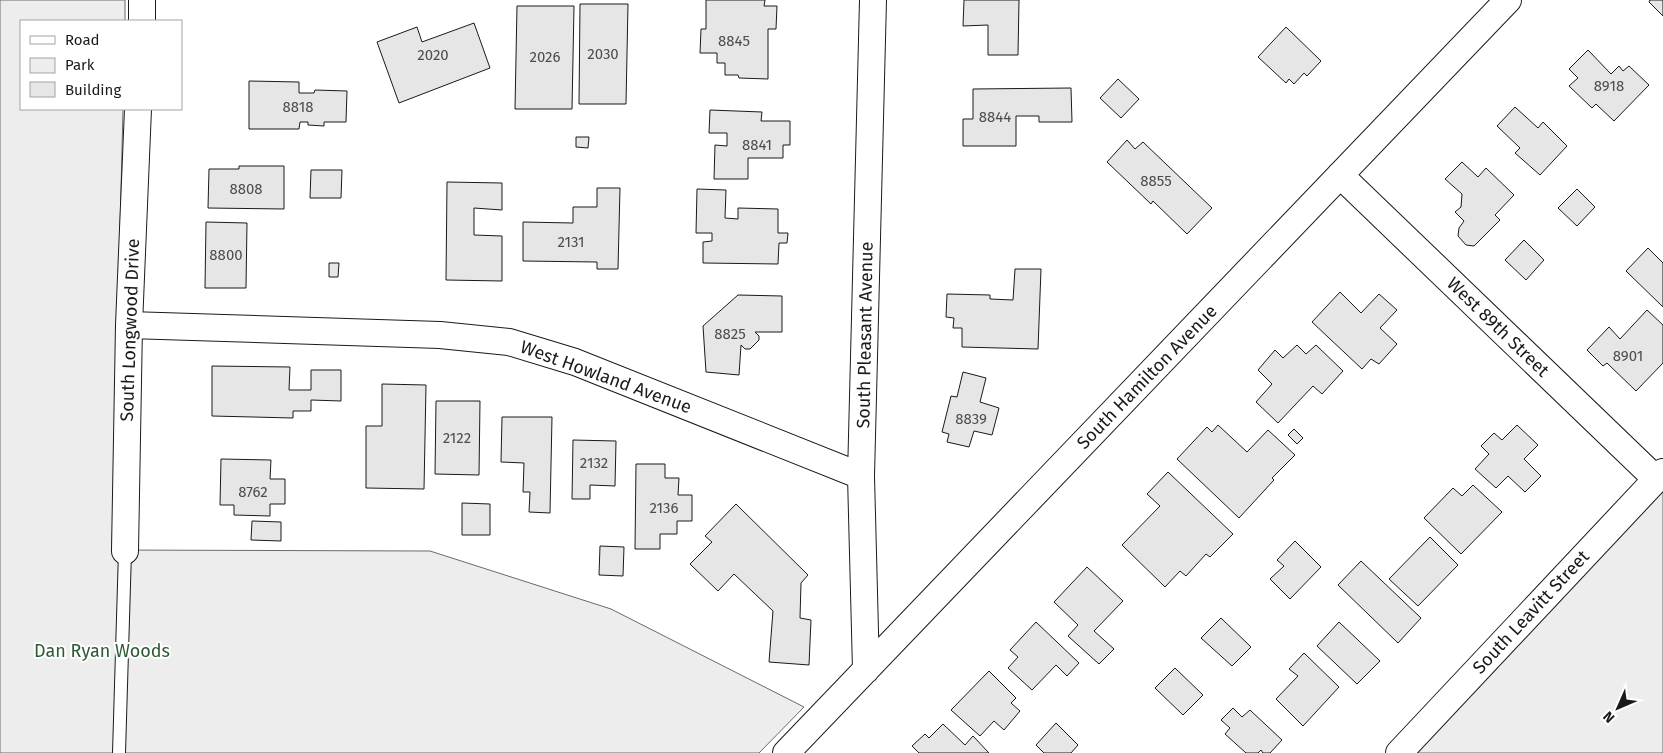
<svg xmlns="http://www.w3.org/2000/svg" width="1663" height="753" viewBox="0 0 1663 753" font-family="'Fira Sans',sans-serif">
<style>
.green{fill:#ededed;stroke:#6a6a6a}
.building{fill:#e6e6e6;stroke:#1a1a1a}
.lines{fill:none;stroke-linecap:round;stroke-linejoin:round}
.service-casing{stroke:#1a1a1a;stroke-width:14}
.minor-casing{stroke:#1a1a1a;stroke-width:28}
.service{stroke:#fff;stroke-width:12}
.minor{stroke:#fff;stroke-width:26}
.labels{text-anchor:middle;stroke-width:4;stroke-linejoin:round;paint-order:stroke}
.number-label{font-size:15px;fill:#4d4d4d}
.street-label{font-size:18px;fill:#1a1a1a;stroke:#fff}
.park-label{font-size:18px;fill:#2b5a34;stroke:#fff}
</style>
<rect width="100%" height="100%" fill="#fff"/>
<!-- green -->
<path class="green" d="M0 0H125V21H21V109H123L112 550 430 551 611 609 804 707 759 753H0Z
M1663 490V753H1415Z"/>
<!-- building -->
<path class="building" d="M706 0H765L764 6H777L776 29H768V79L739 78 738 75H725V63H717V53H700L701 29H706Z
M964 0H1019L1018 55H988V25L963 26Z
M1650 0H1663V16L1649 2Z
M580 4H628L626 104H579Z
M517 6H574L572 109H515Z
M474 23 490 68 399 103 377 42 417 27 422 42Z
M1286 27 1321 61 1307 76 1304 73 1294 84 1289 79 1286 83 1258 57Z
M1588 50 1611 74 1619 66 1623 71 1629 66 1649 85 1614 121 1596 104 1592 108 1569 86 1578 78 1569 69Z
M1118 79 1139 99 1121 118 1100 98Z
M249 81 299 82V93H314L315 90 347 91 346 122H324V126L308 125V122H300L299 129H249Z
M1071 88 1072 122H1039V116H1016V146H963V119H973V89Z
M1515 107 1538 128 1543 122 1567 146 1540 175 1515 153 1520 148 1497 126Z
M710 110 762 112 761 121H790V145H783V158H748V179H714L715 145 727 146V133H709Z
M576 137H589L588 148 576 147Z
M1127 140 1135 149 1143 142 1212 208 1187 234 1153 201 1151 204 1107 162Z
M1462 162 1478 177 1486 168 1514 195 1495 215 1500 220 1474 246 1466 245 1458 236 1459 228 1464 221 1455 212 1461 207 1462 194 1445 179Z
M239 166H284V209L208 208 209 169H239Z
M311 170H342L341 198H310Z
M447 182 502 183V210L474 208V235L502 236V281L446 280Z
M597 188H620L618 269H597V262L523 261V222L573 223V207H597Z
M697 189 726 190 725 218 738 219V208L778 209V233H788L787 243H779L778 264 703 263V242L712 241V233H696Z
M1577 189 1595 207 1577 226 1558 208Z
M206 222 247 223 246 288H205Z
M1524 240 1544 260 1526 280 1505 260Z
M1648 248 1663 263V307L1626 271Z
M329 263H339L338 277H329Z
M1015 269H1041L1038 349 962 347V328H953L954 318 946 317 947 294 990 295V299L1013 300Z
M1340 292 1361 313 1379 294 1397 310 1380 328 1397 344 1379 364 1371 359 1362 369 1312 322Z
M738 295 782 296V332H755L759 336V340L750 349H745L741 345 739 375 706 372 703 326Z
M1647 310 1663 325V363L1636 391 1607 363 1603 366 1587 350 1609 327 1620 339Z
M1297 345 1306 354 1316 345 1343 371 1322 394 1313 386 1278 423 1256 402 1272 384 1258 370 1275 350 1283 358Z
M212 366 290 367 289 390H311V370H341V401L311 400V411H293V418L212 416Z
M963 372 986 378 980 402 999 408 992 435 974 431 969 447 947 442 949 434 942 432 951 396 957 397Z
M382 384 426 385 424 489 366 488V426H382Z
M436 401H480L479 475 435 474Z
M502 417H552L550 513 529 512 530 492H523L524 463 501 462Z
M1218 425 1247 452 1268 430 1295 455 1272 478 1274 480 1239 518 1177 459 1207 427 1212 432Z
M1517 425 1538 445 1524 459 1541 476 1525 492 1508 476 1496 488 1475 469 1489 454 1481 446 1494 433 1502 440Z
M1294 429 1303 438 1297 444 1288 435Z
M573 440 616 441 615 486 590 485V499H572Z
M221 459 271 460 270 479H285V504H270V516L234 515V505H220Z
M636 464H665V478H679L678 495H692V521H677V534H660V549H635Z
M1168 472 1233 534 1210 557 1206 554 1186 576 1180 571 1165 587 1122 545 1160 506 1147 494Z
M1473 485 1502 512 1461 554 1424 518 1453 488 1462 496Z
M462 503 490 504V535H462Z
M736 504 808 575 801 583 800 618 811 620 809 665 769 662 773 611 734 574 718 591 690 564 712 542 705 536Z
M252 521 281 522V541L251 540Z
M1430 537 1458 565 1418 606 1389 579Z
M1295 541 1321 567 1290 599 1270 579 1284 566 1277 560Z
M600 546 624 547 623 576 599 575Z
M1361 561 1421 618 1398 643 1338 585Z
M1087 567 1123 601 1094 631 1114 649 1099 664 1068 636 1078 625 1054 602Z
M1221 618 1251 647 1232 666 1201 638Z
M1036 622 1079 663 1067 676 1056 665 1032 690 1008 668 1018 657 1010 650Z
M1339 622 1380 661 1357 684 1317 646Z
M1304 653 1339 687 1303 726 1276 699 1298 676 1289 669Z
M1175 668 1203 695 1183 715 1155 688Z
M989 671 1016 698 1011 703 1020 711 1004 730 994 721 980 736 951 710Z
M1233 708 1242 717 1250 710 1282 740 1270 753H1263L1261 750 1258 753H1246L1225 734 1230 728 1221 720Z
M1056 723 1078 745 1071 753H1044L1036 745Z
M943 724 965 745 973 736 989 753H919L912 746 925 734 929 738Z"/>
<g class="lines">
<!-- service casing -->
<g class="service-casing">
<path id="service" d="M119 753 125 551"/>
</g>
<!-- minor casing -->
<g class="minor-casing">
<path id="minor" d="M142 21V0
M1340 175 1656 479
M129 325 440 335 509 342 575 362 861 476
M125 551 129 325 138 109
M866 670 861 476 873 0
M786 753 1508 0
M1399 753 1663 472"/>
</g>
<!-- service -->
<use href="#service" class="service"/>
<!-- minor -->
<use href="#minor" class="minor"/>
</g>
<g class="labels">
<!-- number labels -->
<g class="number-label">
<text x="734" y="46">8845</text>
<text x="603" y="59">2030</text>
<text x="433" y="60">2020</text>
<text x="545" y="62">2026</text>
<text x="1609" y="91">8918</text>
<text x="298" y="112">8818</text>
<text x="995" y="122">8844</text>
<text x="757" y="150">8841</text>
<text x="1156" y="186">8855</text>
<text x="246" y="194">8808</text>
<text x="571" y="247">2131</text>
<text x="226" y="260">8800</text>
<text x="730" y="339">8825</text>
<text x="1628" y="361">8901</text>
<text x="971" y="424">8839</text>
<text x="457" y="443">2122</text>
<text x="594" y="468">2132</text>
<text x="253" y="497">8762</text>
<text x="664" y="513">2136</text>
</g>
<!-- street labels -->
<g class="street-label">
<text transform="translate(1498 327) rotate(44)" y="6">West 89th Street</text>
<text transform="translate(130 330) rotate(-88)" y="6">South Longwood Drive</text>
<text transform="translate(865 335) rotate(-89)" y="6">South Pleasant Avenue</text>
<text transform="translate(606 377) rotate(20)" y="6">West Howland Avenue</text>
<text transform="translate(1147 377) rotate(-46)" y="6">South Hamilton Avenue</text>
<text transform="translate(1531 612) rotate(-47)" y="6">South Leavitt Street</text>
</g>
<!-- park labels -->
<g class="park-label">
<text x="102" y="657">Dan Ryan Woods</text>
</g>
</g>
<!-- legend -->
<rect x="20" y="20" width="162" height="90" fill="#ffffff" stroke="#a3a3a3"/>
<rect x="30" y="36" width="25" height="8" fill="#ffffff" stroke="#a3a3a3"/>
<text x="65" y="45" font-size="15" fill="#1a1a1a">Road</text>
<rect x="30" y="58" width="25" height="15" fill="#ededed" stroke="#a3a3a3"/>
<text x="65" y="70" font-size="15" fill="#1a1a1a">Park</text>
<rect x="30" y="82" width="25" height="15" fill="#e6e6e6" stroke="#a3a3a3"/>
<text x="65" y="95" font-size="15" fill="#1a1a1a">Building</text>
<!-- north arrow -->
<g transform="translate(1618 708) rotate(225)" stroke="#ffffff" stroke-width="4" paint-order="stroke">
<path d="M0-4L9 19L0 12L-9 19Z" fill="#1a1a1a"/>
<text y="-8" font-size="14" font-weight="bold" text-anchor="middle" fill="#1a1a1a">N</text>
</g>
</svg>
